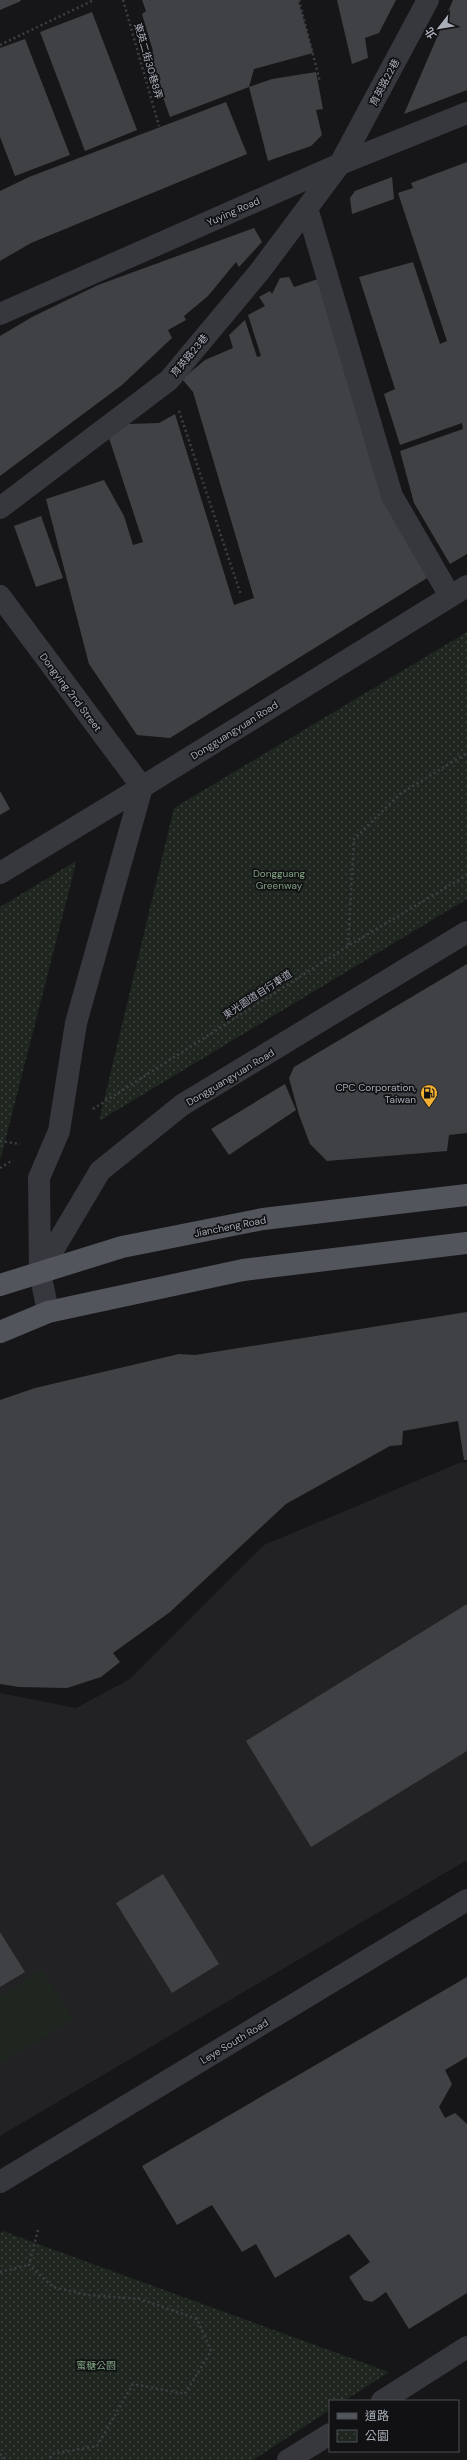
<svg xmlns="http://www.w3.org/2000/svg" width="467" height="2460" viewBox="0 0 467 2460" font-family="'DM Sans','Noto Sans TC',sans-serif">
<style>
.built{fill:#222225}
.green{fill:#1e261f}
.park{fill:url(#park-dots)}
.building{fill:#404145}
.lines{fill:none;stroke-linecap:round;stroke-linejoin:round}
.path{stroke:#3d3f44;stroke-width:2.5;stroke-dasharray:2 3;stroke-linecap:butt}
.minor{stroke:#37383d;stroke-width:22}
.major{stroke:#53555c;stroke-width:22}
.labels{text-anchor:middle;stroke-width:3.5;stroke-linejoin:round;paint-order:stroke}
.street-label{font-size:10px;fill:#a8adb8;stroke:#111113}
.park-label{font-size:10px;fill:#7fa381;stroke:#111113}
.poi-label{font-size:10px;fill:#a8adb8;stroke:#111113;text-anchor:end}
</style>
<defs>
<pattern id="park-dots" width="8" height="8" patternUnits="userSpaceOnUse"><rect width="8" height="8" fill="#1e261f"/><path d="M2 2h.1M6 6h.1" fill="none" stroke="#3c433d" stroke-width="1.8" stroke-linecap="round"/></pattern>
</defs>
<rect width="100%" height="100%" fill="#161618"/>
<!-- built -->
<path class="built" d="M467 1462V1860L0 2136V1693L76 1708 130 1679 264 1545 459 1463Z"/>
<!-- green -->
<path class="green" d="M42 1970 73 2019 0 2064V1996Z"/>
<!-- park -->
<path class="park" d="M467 632V899L99 1121 174 808Z
M76 861 72 879 0 1161V907Z
M3 2231 27 2240 389 2372 344 2401H330V2410L253 2460H0V2233Z"/>
<!-- building -->
<path class="building" d="M0 0H20L21 1 0 10Z
M142 0H298L313 53 254 69 249 87 170 117 147 53 153 51 142 14 146 11Z
M337 0H396L379 33 365 38 368 58 352 64Z
M453 0H467V90L404 114Z
M92 12 137 130 85 151 40 32Z
M25 39 70 155 15 176 0 137V48Z
M316 72 323 109 316 110 322 135 311 146 268 161 249 87 272 79Z
M226 102 247 154 31 243 0 261V191L29 177Z
M467 162V554L450 564 414 503 400 451 463 429 462 423 400 445 384 394 395 389 359 277 413 262 440 344 447 341 398 193 413 188 411 183Z
M392 177 394 199 352 214 350 198 355 191Z
M254 228 262 242 239 267 236 262 208 296 184 316 186 320 168 330 172 338 122 385 0 476V336L32 317 98 285Z
M289 277 294 287 321 278 432 575 170 738 137 735 89 664 46 499 104 480 124 516 133 545 143 542 109 438 129 424 159 423 175 414 234 605 254 598 193 392 182 379 205 360 233 348 229 335 245 320 257 357 261 356 248 315 265 306 259 297 270 291 272 294 280 278Z
M41 516 63 578 36 587 14 526Z
M0 791 10 809 0 815Z
M467 964V1133L449 1135 447 1151 327 1161 310 1144 299 1115 289 1078 294 1067Z
M285 1084 296 1110 229 1155 211 1129Z
M467 1312V1460H464L458 1421 403 1431 402 1445 390 1446 286 1504 170 1612 113 1653 120 1662 101 1677 67 1688 19 1687 0 1684V1400L35 1388 179 1354 195 1355Z
M467 1604V1751L311 1847 246 1741Z
M163 1874 219 1964 172 1993 116 1903Z
M0 1932 25 1972 0 1987Z
M467 1977V2057L445 2070 452 2084 439 2107 445 2118 455 2113 467 2124V2293L409 2329 386 2292 372 2302 364 2300 349 2277 370 2262 349 2234 275 2278 256 2244 242 2252 212 2205 177 2225 142 2166Z"/>
<g class="lines">
<!-- path -->
<path class="path" d="M123 0 159 126
M299 0 320 82
M0 45 94 0
M179 411 241 595
M348 945 354 839 400 794 467 753
M93 1109 348 946 467 875
M0 1141 20 1144
M0 1168 13 1160
M38 2230 29 2265 53 2287 88 2295 140 2299 197 2319 211 2351 185 2394 133 2384 97 2446 52 2454 49 2460
M0 2272 29 2265
M0 2454 7 2460"/>
<!-- minor -->
<path class="minor" d="M307 208 392 496 450 596
M0 314 340 164 467 113
M0 508 169 380 260 271 340 164 428 0
M0 596 142 787 76 1023 59 1131 39 1178 40 1272 48 1312
M0 873 142 787 467 586
M40 1272 100 1171 182 1105 467 932
M0 2182 467 1900
M382 2401 467 2347
M288 2460 330 2434"/>
<!-- major -->
<path class="major" d="M0 1285 122 1247 263 1219 467 1195
M0 1332 48 1312 243 1270 467 1243"/>
</g>
<!-- icons -->
<defs>
<g id="fuel-pin" transform="scale(0.9)"><path d="M0 17L-7.5 6A9.5 9.5 0 1 1 7.5 6Z" fill="#f2b134" stroke="#111113"/><path d="M-5.5-6h7V0h2V4h1.3V-2.5L3-4.5l.8-.8L6-3V5H2.5V1h-1V6h-7ZM-4.2-4.7v3.2H.2V-4.7Z" fill="#111"/></g>
</defs>
<g fill-rule="evenodd">
<use href="#fuel-pin" x="429" y="1093"/>
</g>
<g class="labels">
<!-- street labels -->
<g class="street-label">
<text transform="translate(149 61) rotate(74)" y="4">東英二街30巷8弄</text>
<text transform="translate(384 82) rotate(-62)" y="4">育英路22巷</text>
<text transform="translate(233 211) rotate(-24)" y="4">Yuying Road</text>
<text transform="translate(189 355) rotate(-50)" y="4">育英路23巷</text>
<text transform="translate(71 692) rotate(53)" y="4">Dongying 2nd Street</text>
<text transform="translate(234 730) rotate(-32)" y="4">Dongguangyuan Road</text>
<text transform="translate(257 994) rotate(-33)" y="4">東光園道自行車道</text>
<text transform="translate(230 1077) rotate(-31)" y="4">Dongguangyuan Road</text>
<text transform="translate(230 1226) rotate(-11)" y="4">Jiancheng Road</text>
<text transform="translate(234 2041) rotate(-31)" y="4">Leye South Road</text>
</g>
<!-- park labels -->
<g class="park-label">
<text x="279" y="877">Dongguang<tspan x="279" dy="12">Greenway</tspan></text>
<text x="96" y="2369">蜜糖公園</text>
</g>
<!-- poi labels -->
<g class="poi-label">
<text x="416" y="1091">CPC Corporation,<tspan x="416" dy="12">Taiwan</tspan></text>
</g>
</g>
<!-- legend -->
<rect x="329" y="2400" width="130" height="52" fill="#111113" stroke="#4d4f55"/>
<rect x="337" y="2413" width="20" height="6" fill="#53555c" stroke="#4d4f55"/>
<text x="365" y="2420" font-size="12" fill="#a8adb8">道路</text>
<rect x="337" y="2430" width="20" height="12" fill="url(#park-dots)" stroke="#4d4f55"/>
<text x="365" y="2440" font-size="12" fill="#a8adb8">公園</text>
<!-- north arrow -->
<g transform="translate(439 28) rotate(239)" stroke="#111113" stroke-width="3" paint-order="stroke">
<path d="M0-3L7 15L0 10L-7 15Z" fill="#a8adb8"/>
<text y="-6" font-size="11" font-weight="bold" text-anchor="middle" fill="#a8adb8">北</text>
</g>
</svg>
